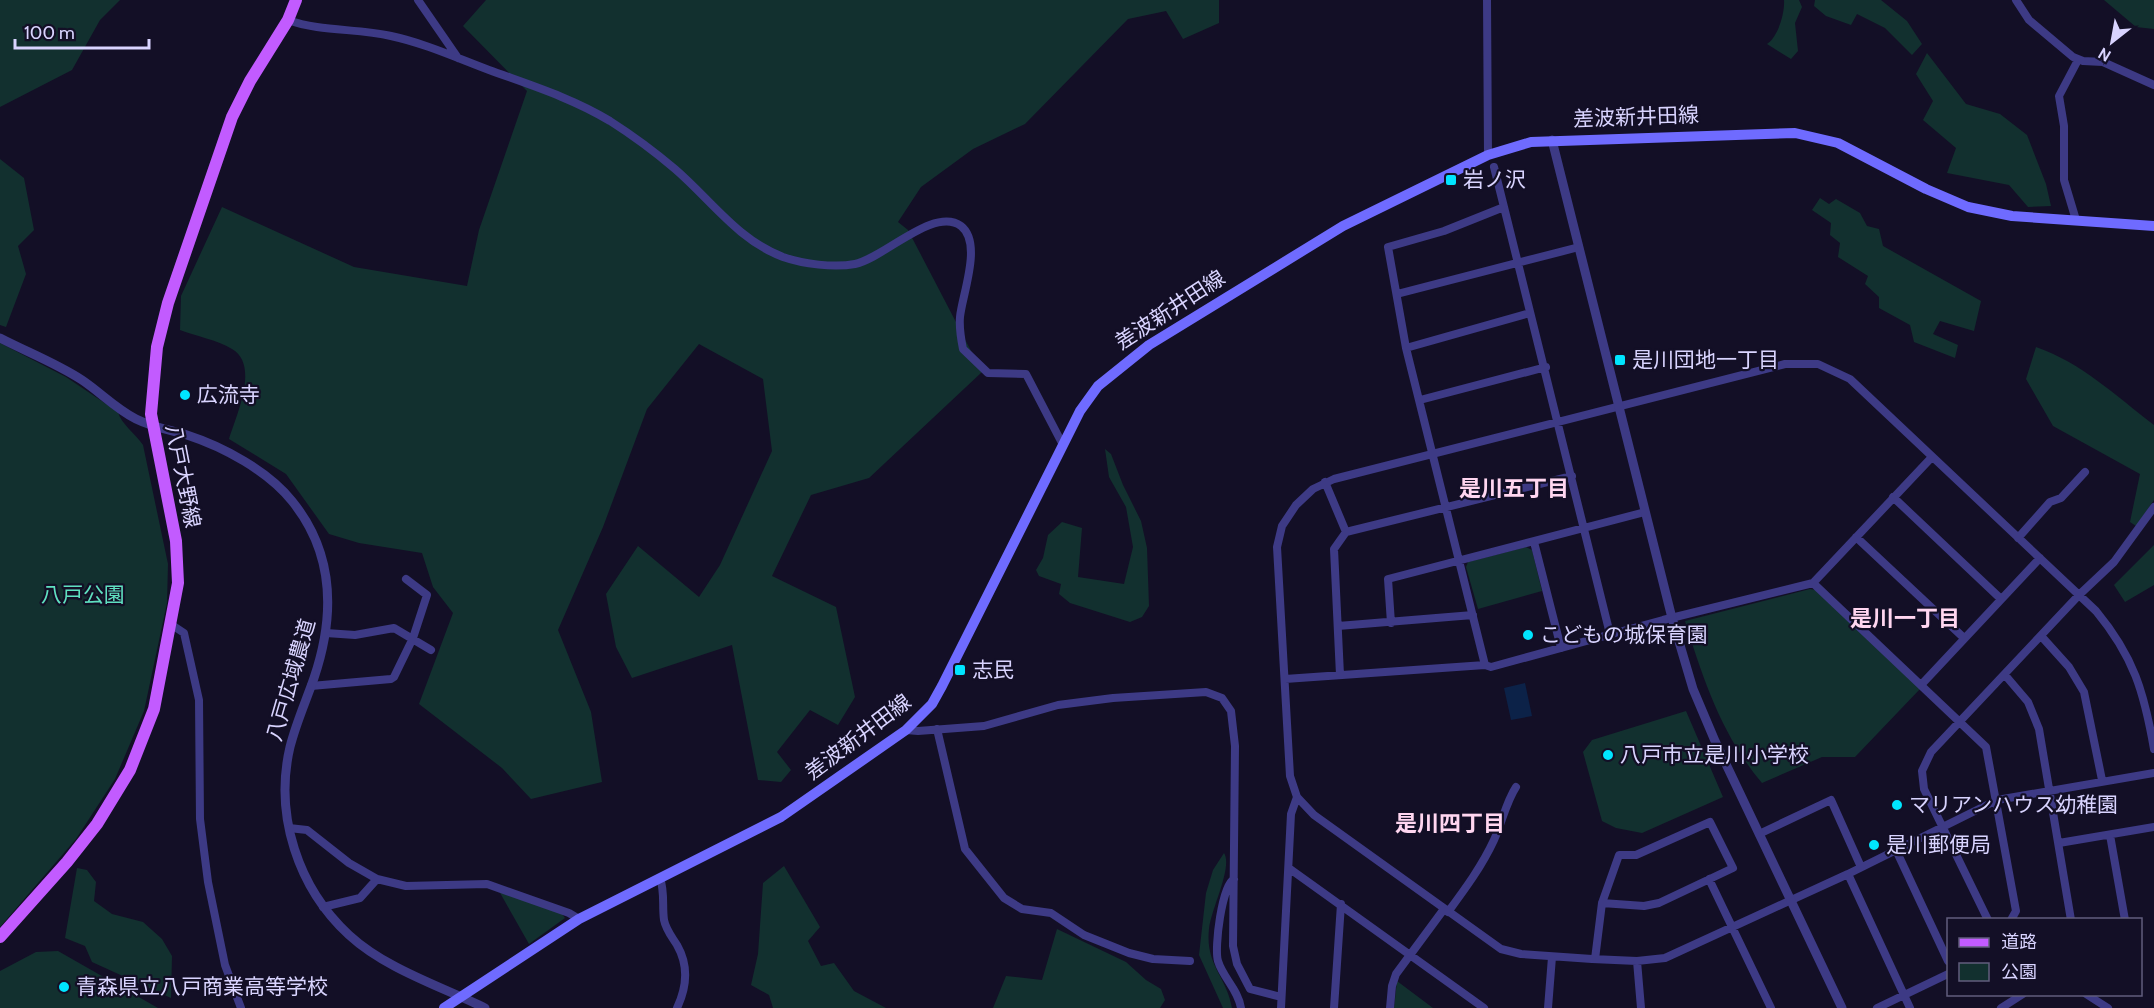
<svg xmlns="http://www.w3.org/2000/svg" width="2154" height="1008" viewBox="0 0 2154 1008" font-family="Cabin,'Noto Sans JP',sans-serif">
<style>
.green{fill:#12302f}
.water{fill:#0c2248}
.lines{fill:none;stroke-linecap:round;stroke-linejoin:round}
.minor{stroke:#3d3a85;stroke-width:8}
.tertiary{stroke:#3d3a85;stroke-width:9}
.secondary{stroke:#6f6bff;stroke-width:10}
.primary{stroke:#c25bff;stroke-width:12}
.poi-dot{fill:#00e5ff;stroke:#130f26;stroke-width:2}
.labels{text-anchor:middle;stroke-width:4.5;stroke-linejoin:round;paint-order:stroke}
.street-label{font-size:21px;fill:#d9d4ff;stroke:#130f26}
.poi-label{font-size:21px;fill:#d9d4ff;stroke:#130f26;text-anchor:start}
.park-label{font-size:21px;fill:#5fe0c0;stroke:#130f26}
.neighbourhood-label{font-size:22px;font-weight:bold;fill:#ffd6f0;stroke:#130f26}
</style>
<rect width="100%" height="100%" fill="#130f26"/>
<!-- green -->
<path class="green" d="M0 0H120L100 20 72 70 0 107Z
M486 0H1219V23L1183 39 1166 11 1128 19 1025 124 973 149 921 187 898 222 908 230 982 372 869 478 811 495 772 576 836 607 855 697 838 725 810 710 777 752 791 770 781 782 758 780 732 645 632 678 616 647 606 594 638 546 699 597 720 565 772 451 763 379 699 344 647 409 603 527 558 630 591 712 602 782 531 799 502 768 419 704 453 613 433 587 422 553 359 543 329 534 286 474 229 439C236 416 260 365 232 349 217 340 196 336 180 330L181 296 222 207 354 267 467 286 479 230 527 91 463 26Z
M1784 0H1799L1802 7 1795 23 1798 51 1791 59 1767 44C1778 37 1785 13 1784 0Z
M1815 0H1881L1907 21 1922 44 1912 55 1885 28 1857 14 1851 25 1826 16 1814 6Z
M2104 0H2154V29L2136 27Z
M1927 53 1966 104 2000 114 2027 135 2046 184 2051 206 2028 207 2009 185 1947 173 1956 148 1923 120 1933 101 1916 74Z
M0 159 24 178 34 230 18 246 26 274 6 327 0 325Z
M1820 198 1829 204 1836 199 1860 213 1867 226 1879 229 1883 246 1981 301 1974 331 1940 321 1933 334 1958 345 1955 358 1914 342 1910 325 1879 308V297L1865 284 1868 276 1838 257 1840 243 1830 235 1831 223 1812 210Z
M0 343 66 377 118 412C121 424 136 434 143 445L168 564 167 603 144 711 115 779 76 839 0 927Z
M2036 347C2082 363 2116 396 2154 425V500L2136 526 2130 522 2140 474 2053 426 2026 379Z
M1105 449 1111 454 1123 485 1141 521 1147 548 1149 606 1142 617 1130 622 1070 603 1059 594 1061 584 1039 576 1036 570 1043 558 1048 535 1062 522 1082 528 1078 577 1124 584 1133 547 1126 507 1109 477Z
M2154 545V585L2125 602 2114 585Z
M1526 547 1532 550 1542 591 1478 609 1466 567 1468 562Z
M1810 589 1816 590 1920 689 1855 757H1822L1762 783C1722 736 1703 679 1685 621Z
M1686 711 1723 797 1642 833 1616 828 1602 821 1583 752 1592 740Z
M1224 853C1233 867 1211 909 1209 929 1205 965 1227 977 1232 1008H1223L1199 955 1206 893 1213 870Z
M784 866 820 927 808 941 821 966 834 963 854 991 886 1008H773L769 995 751 985 758 954 763 883Z
M77 868 87 870 96 882 94 901 112 914 143 922 162 939 172 956 171 998 92 962 85 946 65 938Z
M499 891 562 914 565 918 529 944Z
M1057 929 1126 962 1146 980 1161 989 1165 1000 1160 1008H993L1006 976 1042 980Z
M58 951 158 1008H0V971L36 952Z
M1397 981 1433 1008H1394Z"/>
<!-- water -->
<path class="water" d="M1525 683 1532 716 1511 720 1504 688Z"/>
<g class="lines">
<!-- minor -->
<path class="minor" d="M418 0 458 58
M1487 0 1488 155
M2016 0 2029 20 2073 57 2083 61 2103 62 2154 85
M288 20C321 32 357 28 391 36 424 43 457 58 489 70 530 85 572 98 610 121 632 135 655 152 675 169 711 200 738 240 783 257 803 264 834 268 855 264 884 258 934 206 961 226 983 243 962 295 960 317 959 328 961 339 963 349L988 373 1026 374 1063 445
M1504 207 1610 634
M2076 220 2064 180V126L2059 96 2078 60
M1397 294 1579 247
M1406 348 1530 313
M1420 400 1546 367
M1325 482 1346 532
M1893 497 2001 599
M1856 537 1964 638
M2018 538 2050 502 2061 498 2085 472
M1534 542 1561 648
M1813 583 1986 747 2016 911 2011 920
M1391 623 1388 579 1645 512
M172 625 184 633 199 700 200 819 208 882 225 965 241 1008
M1338 626 1473 615
M326 633 355 635 394 628 431 650
M2042 637 2069 667 2084 692 2102 780
M1485 665 1406 348 1388 247 1444 231 1504 207 1494 167
M1340 675 1334 549 1346 532 1572 476
M2005 675 2028 702 2039 729 2071 920
M1285 679 1485 665 1491 667 1663 620 1813 583 1932 457
M1921 685 2040 558
M311 686 391 679 394 677 413 638 427 595 406 579
M937 729 965 849 1004 898 1022 909 1051 913 1084 935 1129 953 1153 959 1190 961
M906 730 918 731 984 726 1058 705 1113 698 1206 692 1222 698 1231 711 1235 746 1233 946 1237 964 1250 989 1281 997
M2154 749C2144 692 2134 657 2096 611L1850 379 1818 364H1785L1334 479 1313 489 1296 505 1282 526 1277 547 1290 776 1297 797 1314 815 1501 949 1521 954 1592 959 1637 961 1665 958 1848 874 1997 800 2154 773
M289 828 307 830 349 863 377 879 406 886 487 884 569 913 579 919
M1759 834 1831 800 1861 867
M2110 835 2125 920
M2059 843 2154 827
M1896 850 1948 961
M1290 869 1484 1008
M1848 874 1910 1008
M660 878C665 892 662 906 664 920 666 930 672 937 677 945 689 966 687 987 677 1008
M1234 879C1222 885 1214 948 1218 961 1223 978 1238 989 1241 1008
M1709 879 1771 1008
M323 907 360 898 377 879
M1448 912C1465 889 1482 866 1494 840 1502 823 1506 802 1516 787
M1988 920 1924 789 1922 771 1931 752 2079 595 2114 562 2154 507
M1595 959 1602 903 1619 855H1636L1710 822 1733 868 1659 903 1644 906 1602 903
M1637 961 1641 1008
M2086 994 2108 1008
M1281 1008 1291 814 1297 797
M1334 1008 1341 904
M1390 1008 1392 986 1396 974 1444 909
M1548 1008 1552 957
M1877 1008 1948 974
M2001 1008 2023 994"/>
<!-- tertiary -->
<path class="tertiary" d="M1552 140 1672 618 1693 689 1715 741 1842 1008
M0 338C27 352 56 363 82 380 100 392 116 409 136 419 152 427 170 430 187 435 224 447 268 471 292 501 335 554 335 616 314 678 306 701 296 723 290 747 274 815 298 888 349 935 386 969 440 986 485 1008"/>
<!-- secondary -->
<path class="secondary" d="M444 1008 579 919 781 817 906 730 932 704 942 686 1063 445 1080 411 1098 386 1149 345 1343 226 1488 155 1531 142 1795 133 1838 143 1926 189 1968 207 2012 216 2154 226"/>
<!-- primary -->
<path class="primary" d="M0 937 67 862 97 824 130 770 154 709 178 583 176 541 151 414 157 347 168 303 232 117 250 81 288 20 296 0"/>
</g>
<!-- markers -->
<g class="poi-dot">
<rect x="1445" y="174" width="12" height="12" rx="3"/>
<rect x="1614" y="354" width="12" height="12" rx="3"/>
<circle cx="185" cy="395" r="6"/>
<circle cx="1528" cy="635" r="6"/>
<rect x="954" y="664" width="12" height="12" rx="3"/>
<circle cx="1608" cy="755" r="6"/>
<circle cx="1897" cy="805" r="6"/>
<circle cx="1874" cy="845" r="6"/>
<circle cx="64" cy="987" r="6"/>
</g>
<g class="labels">
<!-- street labels -->
<g class="street-label">
<text transform="translate(1636 117) rotate(-2)" y="7">差波新井田線</text>
<text transform="translate(1170 310) rotate(-33)" y="7">差波新井田線</text>
<text transform="translate(183 476) rotate(79)" y="7">八戸大野線</text>
<text transform="translate(291 680) rotate(-74)" y="7">八戸広域農道</text>
<text transform="translate(858 737) rotate(-37)" y="7">差波新井田線</text>
</g>
<!-- poi labels -->
<g class="poi-label">
<text x="1463" y="187">岩ノ沢</text>
<text x="1632" y="367">是川団地一丁目</text>
<text x="197" y="402">広流寺</text>
<text x="1540" y="642">こどもの城保育園</text>
<text x="972" y="677">志民</text>
<text x="1620" y="762">八戸市立是川小学校</text>
<text x="1909" y="812">マリアンハウス幼稚園</text>
<text x="1886" y="852">是川郵便局</text>
<text x="76" y="994">青森県立八戸商業高等学校</text>
</g>
<!-- park labels -->
<g class="park-label">
<text x="83" y="602">八戸公園</text>
</g>
<!-- neighbourhood labels -->
<g class="neighbourhood-label">
<text x="1514" y="496">是川五丁目</text>
<text x="1905" y="626">是川一丁目</text>
<text x="1450" y="831">是川四丁目</text>
</g>
</g>
<!-- legend -->
<rect x="1947" y="918" width="195" height="78" fill="#130f26" stroke="#625e7d" stroke-width="1.5"/>
<rect x="1959" y="938" width="30" height="9" fill="#c25bff" stroke="#625e7d" stroke-width="1.5"/>
<text x="2001" y="948" font-size="18" fill="#d9d4ff">道路</text>
<rect x="1959" y="963" width="30" height="18" fill="#12302f" stroke="#625e7d" stroke-width="1.5"/>
<text x="2001" y="978" font-size="18" fill="#d9d4ff">公園</text>
<!-- north arrow -->
<g transform="translate(2112 42) rotate(211)" stroke="#130f26" stroke-width="4.5" paint-order="stroke">
<path d="M0-4.5L10 22L0 15L-10 22Z" fill="#d9d4ff"/>
<text y="-9" font-size="16" font-weight="bold" text-anchor="middle" fill="#d9d4ff">N</text>
</g>
<!-- scale -->
<path d="M15 39v9h134v-9" fill="none" stroke="#d9d4ff" stroke-width="3"/>
<text x="24" y="39" font-size="18" fill="#d9d4ff" stroke="#130f26" stroke-width="4.5" paint-order="stroke">100 m</text>
</svg>
